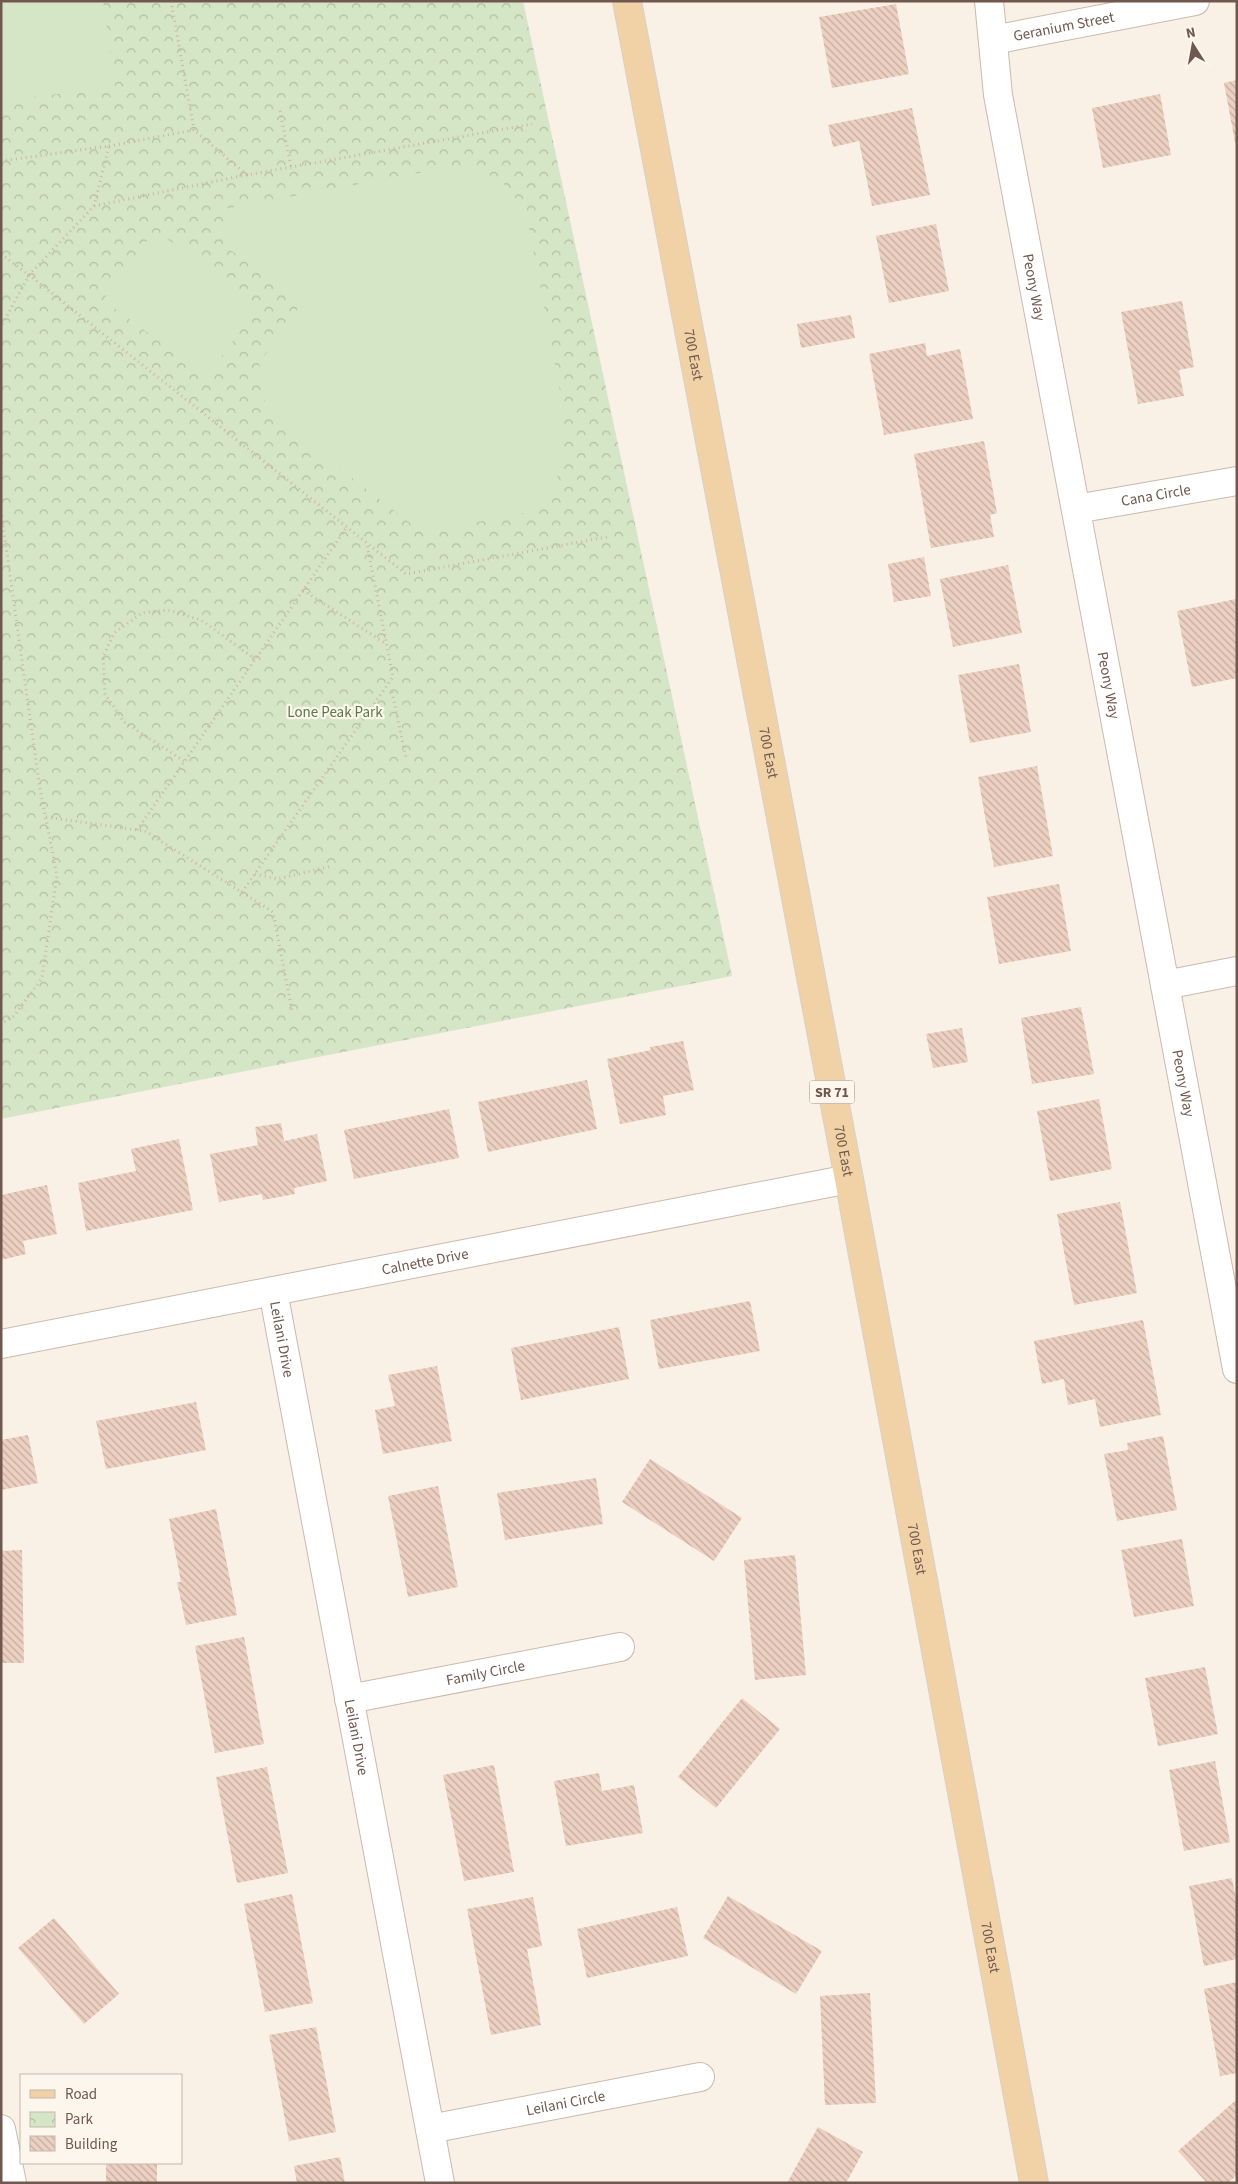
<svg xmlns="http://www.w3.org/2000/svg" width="1238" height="2184" viewBox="0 0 1238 2184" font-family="'Source Sans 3',sans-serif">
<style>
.park{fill:url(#park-crowns)}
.garden{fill:#d5e6c6}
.building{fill:url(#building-back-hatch)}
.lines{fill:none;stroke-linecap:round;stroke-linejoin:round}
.minor-casing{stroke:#cab9ae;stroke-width:30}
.primary-casing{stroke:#d7d0cd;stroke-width:30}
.path{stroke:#d1b3a4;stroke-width:3;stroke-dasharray:1 4;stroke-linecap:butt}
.minor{stroke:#fff;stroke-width:28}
.primary{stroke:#f1d2a6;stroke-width:28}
.labels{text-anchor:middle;stroke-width:4.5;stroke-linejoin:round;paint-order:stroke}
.shield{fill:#fdf6ec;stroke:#9a877d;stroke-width:1}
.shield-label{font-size:14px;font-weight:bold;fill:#70584e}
.street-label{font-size:15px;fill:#70584e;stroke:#fdf6ec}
.park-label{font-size:15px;fill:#5b7a4a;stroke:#fdf6ec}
</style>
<defs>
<pattern id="park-crowns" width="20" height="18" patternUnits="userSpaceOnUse" patternTransform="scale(1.25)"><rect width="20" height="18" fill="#d5e6c6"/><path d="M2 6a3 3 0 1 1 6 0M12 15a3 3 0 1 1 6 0" fill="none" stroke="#b1bda3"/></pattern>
<pattern id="building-back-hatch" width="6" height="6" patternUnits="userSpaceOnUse" patternTransform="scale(1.25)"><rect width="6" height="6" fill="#ecd0c1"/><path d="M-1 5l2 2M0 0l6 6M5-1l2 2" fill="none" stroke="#c4ac9f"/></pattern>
</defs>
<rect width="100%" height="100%" fill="#faf1e6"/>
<!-- park -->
<path class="park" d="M1 1H523L732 976 1 1119Z"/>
<!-- garden -->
<path class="garden" d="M1 1H103L115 87 1 101Z
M451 167 483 171 510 188 528 222 564 412 561 468 551 492 528 512 435 530 418 529 274 418 264 399 259 363 297 311 299 303 290 292 229 249 224 209Z
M155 230 259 306 207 376 103 300Z"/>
<!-- building -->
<path class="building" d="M896 4 909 74 832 88 819 17Z
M1237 80V142H1235L1224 83Z
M1160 94 1171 155 1103 168 1092 108Z
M912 108 930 195 872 206 859 141 833 147 828 125Z
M936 224 949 291 889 303 876 236Z
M1182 301 1194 367 1179 370 1184 396 1138 404 1121 312Z
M851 315 855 338 801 348 797 324Z
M925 343 927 356 960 349 973 419 884 435 869 354Z
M984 441 997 513 990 515 994 537 931 548 914 454Z
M924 557 931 596 894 602 888 564Z
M1008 565 1022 633 953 647 940 579Z
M1236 599 1237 678 1192 687 1177 611Z
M1019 664 1031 732 970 743 958 675Z
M1037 766 1053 856 994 867 978 777Z
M1059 884 1071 951 999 964 987 897Z
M1081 1007 1094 1074 1032 1084 1021 1018Z
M962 1028 968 1062 933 1068 926 1034Z
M683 1041 694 1090 663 1096 666 1115 620 1124 607 1059 651 1050 650 1047Z
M587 1080 597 1129 488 1152 478 1102Z
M1099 1099 1112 1169 1050 1181 1037 1111Z
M449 1109 459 1158 354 1179 344 1130Z
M281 1123 284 1141 317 1134 327 1181 294 1188 295 1194 263 1200 262 1194 219 1202 210 1154 258 1145 255 1127Z
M179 1139 193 1210 86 1231 78 1183 136 1171 131 1149Z
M47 1185 57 1234 23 1241 26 1254 1 1260V1195Z
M1120 1202 1137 1293 1074 1305 1057 1214Z
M750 1301 760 1351 659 1369 650 1320Z
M1143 1320 1161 1415 1100 1427 1095 1399 1068 1405 1064 1379 1042 1384 1034 1341Z
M619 1327 629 1379 521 1400 511 1348Z
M437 1366 452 1441 383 1454 375 1410 395 1406 388 1375Z
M196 1402 206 1450 106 1469 96 1421Z
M28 1435 38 1483 1 1490V1440Z
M1163 1436 1177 1510 1117 1521 1104 1454 1128 1450 1127 1443Z
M650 1459 742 1518 714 1561 622 1502Z
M596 1478 603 1524 505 1540 497 1493Z
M438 1486 458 1587 408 1597 388 1496Z
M216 1509 237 1615 186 1625 177 1582H181L169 1519Z
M1182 1539 1194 1606 1134 1617 1121 1550Z
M22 1550 24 1663H1V1551Z
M795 1555 806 1675 755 1680 744 1560Z
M244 1637 264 1744 215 1753 195 1646Z
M1205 1667 1218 1734 1158 1746 1145 1678Z
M742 1698 780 1729 716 1808 678 1777Z
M1215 1761 1230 1842 1184 1851 1169 1770Z
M494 1765 514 1872 464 1881 443 1775Z
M267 1767 288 1873 237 1883 216 1777Z
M599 1773 602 1791 634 1785 643 1833 566 1846 554 1781Z
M1232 1878 1237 1904V1959L1204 1966 1189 1886Z
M292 1894 313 2003 265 2012 244 1904Z
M728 1896 822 1951 796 1994 703 1938Z
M533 1897 542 1946 527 1949 541 2025 491 2035 467 1909Z
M677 1907 688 1956 587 1978 577 1929Z
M54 1918 119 1994 84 2024 18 1948Z
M1237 1982V2073L1220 2076 1204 1989Z
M870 1993 876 2103 825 2105 820 1996Z
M316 2027 336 2132 289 2141 269 2035Z
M1237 2099V2175L1228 2183H1207L1178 2151Z
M818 2127 863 2152 846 2183H787Z
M340 2157 345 2183H297L294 2166Z
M106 2163H157V2183H106Z"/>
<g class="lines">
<!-- minor casing -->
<g class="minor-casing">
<g id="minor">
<path id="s1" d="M989 1 998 95 1237 1369"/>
<path id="s2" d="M993 40 1195 1"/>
<path id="s3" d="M1076 509 1237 481"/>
<path d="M1165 985 1237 971"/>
<path id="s4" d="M273 1291 440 2183"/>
<path id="s5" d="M1 1344 849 1179"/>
<path id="s6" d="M349 1699 620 1647"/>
<path d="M1 2129 12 2183"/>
<path id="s7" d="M430 2129 700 2077"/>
</g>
</g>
<!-- primary casing -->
<g class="primary-casing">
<g id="primary">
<path id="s8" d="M627 1 849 1179 1034 2183"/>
</g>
</g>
<!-- path -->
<path class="path" d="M171 1 194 130
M280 111 291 167
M109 146 194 130 247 175 532 124
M1 161 109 146 94 206 29 275 406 574 607 537
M94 206 246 175
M1 254 29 275 1 327
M1 511 40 789 57 875 42 978 14 1016 1 1024
M303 590 386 644
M392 692 406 758
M184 761 124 722 105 694 103 657 114 633 142 613 168 610 201 620 255 659
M46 817 145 831 273 912 292 1011
M137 830 347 527
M255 874 278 879 332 866
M242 892 393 677 367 545"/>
<!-- minor -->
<use href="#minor" class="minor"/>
<!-- primary -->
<use href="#primary" class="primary"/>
</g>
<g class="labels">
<!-- shield labels -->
<rect class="shield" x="809.5" y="1080.5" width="45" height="23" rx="4"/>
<g class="shield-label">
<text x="832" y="1097">SR 71</text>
</g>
<!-- street labels -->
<g class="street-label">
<text dy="5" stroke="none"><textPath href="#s2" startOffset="72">Geranium Street</textPath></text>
<text dy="5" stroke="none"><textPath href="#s1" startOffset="290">Peony Way</textPath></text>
<text dy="5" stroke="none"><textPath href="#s8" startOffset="360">700 East</textPath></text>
<text dy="5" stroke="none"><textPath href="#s3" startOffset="81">Cana Circle</textPath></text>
<text dy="5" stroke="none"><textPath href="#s1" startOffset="695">Peony Way</textPath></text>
<text dy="5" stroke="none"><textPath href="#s8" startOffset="765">700 East</textPath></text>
<text dy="5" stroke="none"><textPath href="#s1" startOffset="1100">Peony Way</textPath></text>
<text dy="5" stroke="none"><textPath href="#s8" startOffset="1170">700 East</textPath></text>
<text dy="5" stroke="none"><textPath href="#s5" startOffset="432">Calnette Drive</textPath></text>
<text dy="5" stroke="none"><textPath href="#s4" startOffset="49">Leilani Drive</textPath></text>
<text dy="5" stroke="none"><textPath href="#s8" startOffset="1575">700 East</textPath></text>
<text dy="5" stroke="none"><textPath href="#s6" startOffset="139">Family Circle</textPath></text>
<text dy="5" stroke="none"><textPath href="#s4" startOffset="454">Leilani Drive</textPath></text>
<text dy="5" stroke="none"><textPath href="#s8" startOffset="1980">700 East</textPath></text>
<text dy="5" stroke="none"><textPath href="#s7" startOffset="138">Leilani Circle</textPath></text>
</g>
<!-- park labels -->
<g class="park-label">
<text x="335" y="717">Lone Peak Park</text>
</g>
</g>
<!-- border -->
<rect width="1238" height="2184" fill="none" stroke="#70584e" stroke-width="5"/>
<!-- legend -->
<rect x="20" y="2074" width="162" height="90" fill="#fdf6ec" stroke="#c5b7ad"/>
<rect x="30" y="2090" width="25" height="8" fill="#f1d2a6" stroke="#c5b7ad"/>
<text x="65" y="2099" font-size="15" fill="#70584e">Road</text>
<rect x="30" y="2112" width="25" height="15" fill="url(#park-crowns)" stroke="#c5b7ad"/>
<text x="65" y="2124" font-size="15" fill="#70584e">Park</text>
<rect x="30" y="2136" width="25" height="15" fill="url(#building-back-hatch)" stroke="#c5b7ad"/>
<text x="65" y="2149" font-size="15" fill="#70584e">Building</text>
<!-- north arrow -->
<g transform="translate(1193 45) rotate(349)" stroke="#fdf6ec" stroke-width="4" paint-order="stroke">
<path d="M0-4L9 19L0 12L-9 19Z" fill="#70584e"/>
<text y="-8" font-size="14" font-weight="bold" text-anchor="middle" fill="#70584e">N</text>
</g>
</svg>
